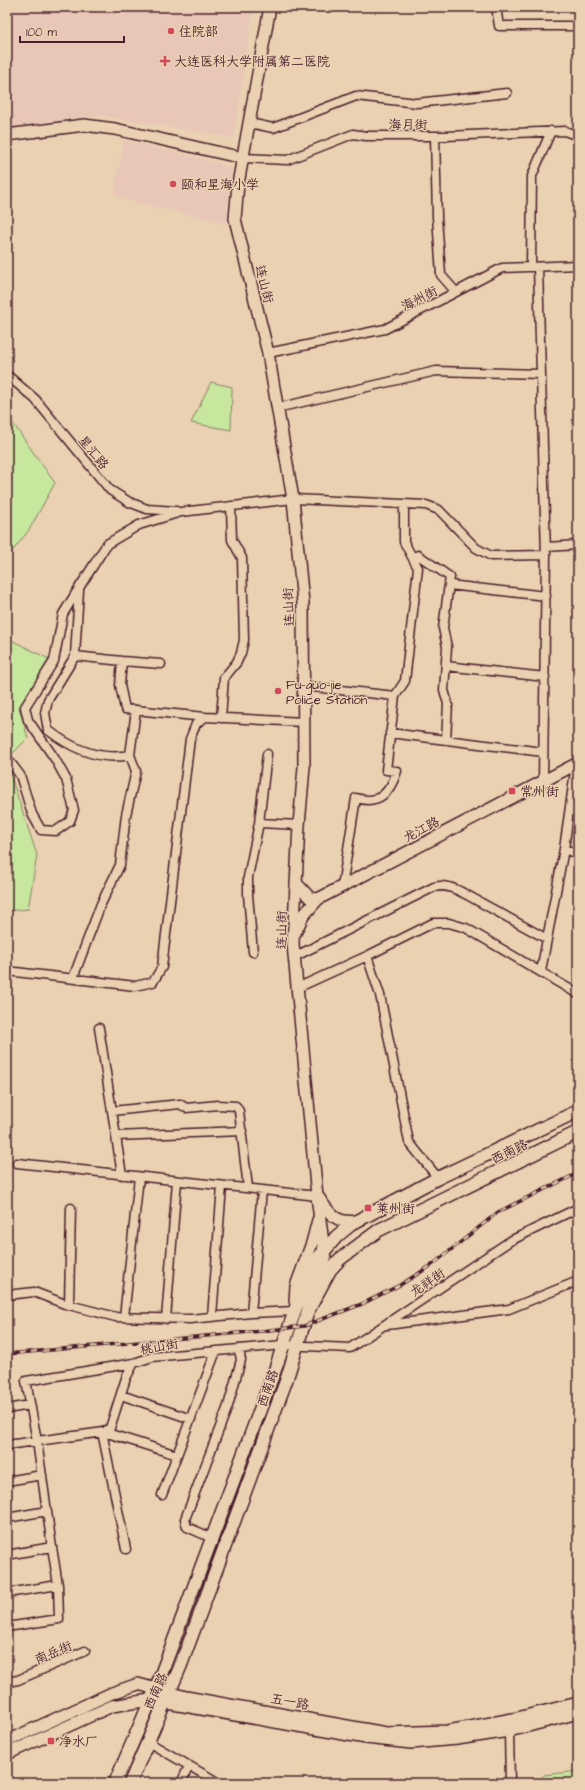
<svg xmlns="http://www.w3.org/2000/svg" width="585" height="1790" viewBox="0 0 585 1790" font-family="'Architects Daughter','LXGW WenKai TC',sans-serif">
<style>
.built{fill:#e9c7b8}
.green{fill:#c7e69e;stroke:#888264}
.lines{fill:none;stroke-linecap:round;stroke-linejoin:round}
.street-casing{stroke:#4a1f2b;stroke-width:11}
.secondary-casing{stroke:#4a1f2b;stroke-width:14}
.primary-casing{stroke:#4a1f2b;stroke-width:15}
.street{stroke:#e9d1b2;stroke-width:8}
.secondary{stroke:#e9d1b2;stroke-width:11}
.primary{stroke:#e9d1b2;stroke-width:12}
.rail-casing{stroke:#4a1f2b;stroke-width:3.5}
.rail{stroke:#e9d1b2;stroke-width:2;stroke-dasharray:6;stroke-linecap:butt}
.poi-dot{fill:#d1495b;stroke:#e9d1b2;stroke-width:1.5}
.labels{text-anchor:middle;stroke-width:3;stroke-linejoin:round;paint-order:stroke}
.poi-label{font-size:13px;fill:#4a1f2b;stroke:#e9d1b2;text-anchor:start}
.street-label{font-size:13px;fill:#4a1f2b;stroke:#e9d1b2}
</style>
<rect width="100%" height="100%" fill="#e9d1b2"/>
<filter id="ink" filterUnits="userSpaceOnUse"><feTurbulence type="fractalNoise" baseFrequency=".025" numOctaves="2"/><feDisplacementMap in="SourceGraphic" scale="8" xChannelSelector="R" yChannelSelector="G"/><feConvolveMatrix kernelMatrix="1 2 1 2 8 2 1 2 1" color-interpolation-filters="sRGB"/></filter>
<g filter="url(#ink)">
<!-- built -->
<path class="built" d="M7 7H253L234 138 98 115 7 129Z
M124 140 219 163 231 171 227 209 228 224 122 199 114 194Z"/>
<!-- green -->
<path class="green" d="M211 382 232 387 231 430 191 423Z
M7 415 55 483 29 530 7 558Z
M7 638 49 659 19 708 28 738 7 759Z
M7 765 37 855 28 909 7 911Z
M578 1771V1783H537L544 1775Z"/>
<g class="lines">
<!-- street casing -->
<g class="street-casing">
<path id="street" d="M496 7 499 26H578
M249 123 273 128 356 96 417 103 507 93
M435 136 437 217 441 275 455 291
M243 158 287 160 353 134 366 136H446L565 131 578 136
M531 267 532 176 551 131
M538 267 546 555 543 780
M268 353 385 329 502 268 578 265
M7 375 35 399 110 490 129 502 147 509 176 511
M277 408 436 371 541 374
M546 547 578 545
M413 558 418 555 450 577 443 628 447 647 444 690 448 704 446 740
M449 585 546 596
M79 590 75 656 122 661 161 664
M75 656 48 700 45 713 48 730C71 748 100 761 130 755
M122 661 120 685 125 709 205 717
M446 666 545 677
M304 686 395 696
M221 718 224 678 237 662 241 653 244 640 242 558 232 540 231 506
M390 733 543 752
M7 758 20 775 32 814 41 830 56 831 70 821 74 810 66 779 55 759 28 720 25 707 54 661 63 614 79 588 107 544 139 525 181 512 293 499 426 505 439 510 476 548 491 556 546 555
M259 823 299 825
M564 849 578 854
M342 887 356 798C379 805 390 793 397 771L386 770 395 696 405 681 418 568 404 542V504
M253 952 248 895V877L259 823 267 754
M367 956 380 995 409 1142 438 1178
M294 957 434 887C446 884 456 889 467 895L547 939
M7 971 135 986 153 982 162 967 190 739 196 724 205 717 304 722
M541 971 564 849 576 764
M73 978 101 904 120 865 126 815 136 771 130 755 136 710
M297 988 367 956 433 923H449L466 928 578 994
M99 1028 122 1175
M112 1111 180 1104 186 1108 218 1105 236 1106 239 1111 248 1188
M116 1136 242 1131
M17 1163 317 1196
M7 1295 34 1292 65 1304 116 1317 190 1319 251 1313 295 1311
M69 1305 71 1208
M251 1313 262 1190
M124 1317 139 1177
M212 1317 222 1186
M166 1319 177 1181
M387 1325 509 1309 578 1281
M121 1395 191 1419
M7 1409 30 1405
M102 1432 126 1549
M104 1432 177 1455 216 1351
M7 1445 104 1432 110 1428 126 1378 134 1363 152 1357 283 1345 350 1348 510 1241 578 1208
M7 1481 42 1475
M162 1495 177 1455
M7 1518 47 1511
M212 1538 187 1527 185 1519 228 1406 241 1360 239 1349
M7 1555 52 1547
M7 1593 58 1585
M7 1627 59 1619 58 1585 52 1547 37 1441 26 1381 134 1363
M7 1682 18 1680 85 1651
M509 1731 510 1783
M148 1742 219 1783
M181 1783 189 1766"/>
</g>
<!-- secondary casing -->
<g class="secondary-casing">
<path id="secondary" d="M270 7 238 184 235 219 268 353 293 499 303 603 304 767 299 825 293 944 317 1196 325 1259 307 1298 308 1311
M7 135 84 125 115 129 243 158
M297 884 310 898 318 899
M295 933 303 916 318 899 578 763
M319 1198C329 1214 337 1224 357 1221
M295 1301 296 1286 312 1243 318 1220
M7 1741 112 1693 138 1684 186 1697 386 1733 448 1731 513 1719 578 1703
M7 1754 112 1706 150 1700 366 1738 411 1743 457 1739 509 1731 578 1713"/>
</g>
<!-- primary casing -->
<g class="primary-casing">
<path id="primary" d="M115 1783 156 1688 276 1367 302 1289 318 1258 337 1236 353 1223 438 1178 578 1111
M130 1783 181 1665 286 1381 308 1311 330 1270 340 1259 379 1230 578 1132"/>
</g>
<!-- street -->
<use href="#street" class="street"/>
<!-- secondary -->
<use href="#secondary" class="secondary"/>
<!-- primary -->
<use href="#primary" class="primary"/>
<!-- rail casing -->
<g class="rail-casing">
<path id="rail" d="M7 1354 262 1331 304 1326 362 1304 400 1285 432 1265 498 1212 578 1173"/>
</g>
<!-- rail -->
<use href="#rail" class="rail"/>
</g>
</g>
<!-- markers -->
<g class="poi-dot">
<circle cx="171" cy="31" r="4"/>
<path d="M163 55h4v4h4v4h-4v4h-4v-4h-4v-4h4z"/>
<circle cx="173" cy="184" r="4"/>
<circle cx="278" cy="691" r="4"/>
<rect x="508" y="787" width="8" height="8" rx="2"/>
<rect x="364" y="1204" width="8" height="8" rx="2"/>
<rect x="47" y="1737" width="8" height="8" rx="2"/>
</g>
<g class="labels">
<!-- poi labels -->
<g class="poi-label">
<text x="179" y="36">住院部</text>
<text x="174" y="66">大连医科大学附属第二医院</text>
<text x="181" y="189">颐和星海小学</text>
<text x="286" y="689">Fu-guo-jie<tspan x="286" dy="15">Police Station</tspan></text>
<text x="520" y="796">常州街</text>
<text x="376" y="1213">莱州街</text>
<text x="59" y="1746">净水厂</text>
</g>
<!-- street labels -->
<g class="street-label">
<text x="408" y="129">海月街</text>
<text transform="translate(265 284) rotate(76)" y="5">连山街</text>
<text transform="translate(419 298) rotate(-27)" y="5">海州街</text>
<text transform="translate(94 452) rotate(50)" y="5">星汇路</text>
<text transform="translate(288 607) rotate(-93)" y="5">连山街</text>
<text transform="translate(421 829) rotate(-28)" y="5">龙江路</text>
<text transform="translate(281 930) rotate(-89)" y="5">连山街</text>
<text transform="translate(509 1151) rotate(-26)" y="5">西南路</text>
<text transform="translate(427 1282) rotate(-34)" y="5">龙祥街</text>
<text transform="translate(159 1346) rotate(-10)" y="5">桃山街</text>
<text transform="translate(267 1388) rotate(-71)" y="5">西南路</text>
<text transform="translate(53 1652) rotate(-23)" y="5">南岳街</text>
<text transform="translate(155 1691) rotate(-66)" y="5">西南路</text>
<text transform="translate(290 1701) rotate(10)" y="5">五一路</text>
</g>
</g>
<!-- margin -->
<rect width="585" height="1790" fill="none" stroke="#e9d1b2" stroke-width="24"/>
<rect x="12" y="12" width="561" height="1766" fill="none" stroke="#4a1f2b" stroke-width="1.5" filter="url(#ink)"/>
<!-- scale -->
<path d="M20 36v6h104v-6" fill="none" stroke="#4a1f2b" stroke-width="2"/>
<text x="26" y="36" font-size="12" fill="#4a1f2b" stroke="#e9d1b2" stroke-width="3" paint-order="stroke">100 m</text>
</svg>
